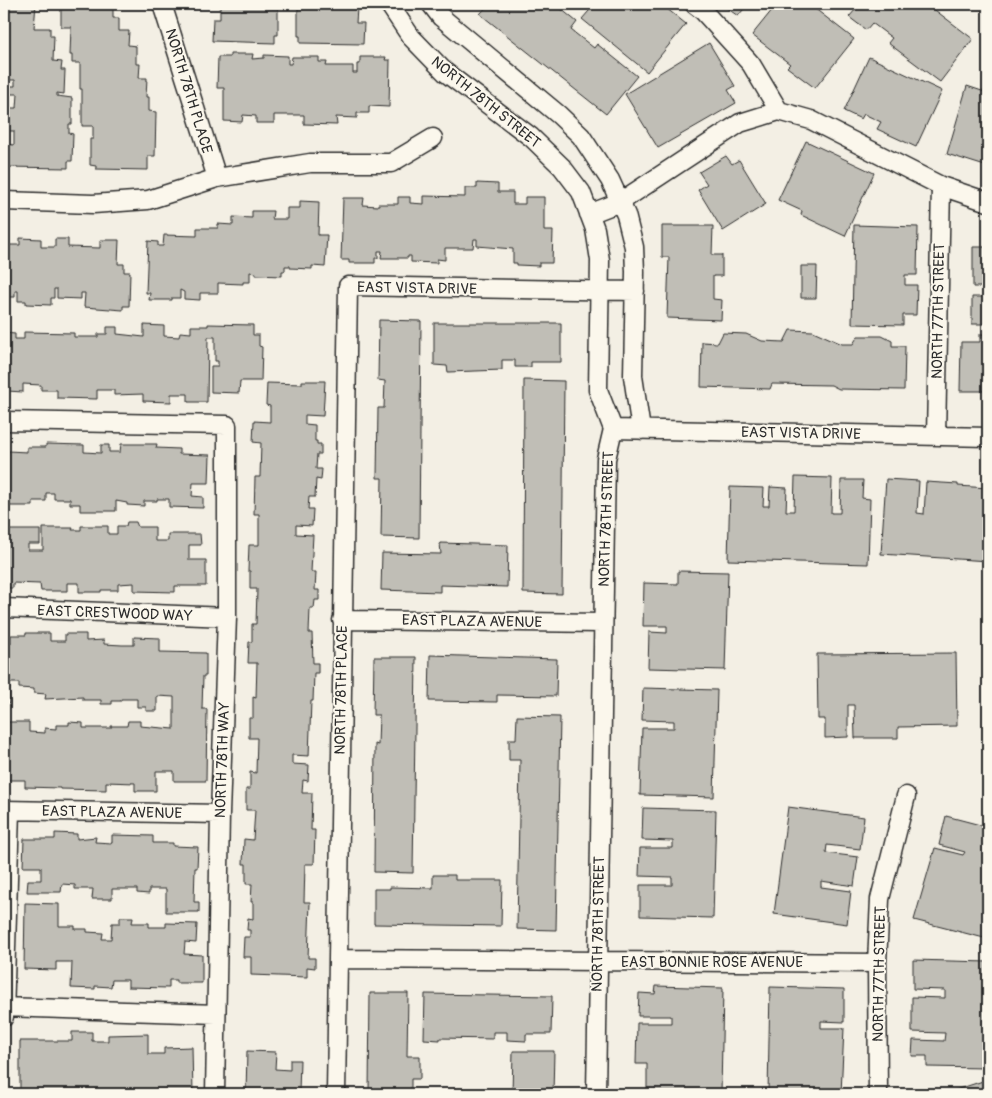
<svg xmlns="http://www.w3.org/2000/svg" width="992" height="1098" viewBox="0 0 992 1098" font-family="Pangolin,sans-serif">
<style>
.building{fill:#c0beb6;stroke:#2b2b2b}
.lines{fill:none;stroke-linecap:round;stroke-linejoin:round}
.street-casing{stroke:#2b2b2b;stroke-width:21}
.street{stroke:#fbf7ec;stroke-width:18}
.labels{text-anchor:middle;stroke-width:4;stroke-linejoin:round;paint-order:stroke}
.street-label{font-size:15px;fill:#2b2b2b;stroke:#fbf7ec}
</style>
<rect width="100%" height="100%" fill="#f3efe4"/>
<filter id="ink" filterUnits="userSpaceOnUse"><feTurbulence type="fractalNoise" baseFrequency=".02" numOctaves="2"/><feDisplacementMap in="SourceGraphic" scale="10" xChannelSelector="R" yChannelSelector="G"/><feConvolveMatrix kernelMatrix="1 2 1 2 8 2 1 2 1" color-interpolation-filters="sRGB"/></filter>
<g filter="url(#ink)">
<!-- building -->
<path class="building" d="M4 4H36L34 28H50V36H54L53 61 62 62 61 70H65L64 94 57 93V96L72 98V124H69V133L73 134 72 161H68V168L5 167 6 144 14 145V131H7V108H17L18 94H9V86H15V80H4Z
M61 4H113V18H119V31H129L128 45 136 46V64H140L139 78H147L146 97H149V111L156 112 155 156H148V170L96 169V166L90 165V139H93V126H82V89H80V63H72V55H70L71 27H61Z
M201 4H263L272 5V8H278V35H275V43L212 41 213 19H220V5Z
M285 4H347V8H357L356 23H364L363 44 300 43V36H298V8L304 9V6H285Z
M489 4H555L577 22 571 30 594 48 597 44 637 76 606 114 480 14Z
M595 4H661L686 24 647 72 582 19Z
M721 4H748L738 16Z
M777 4H809L854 39 815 88 787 67 790 64 752 35Z
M849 4H927L973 39 940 82 888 43 892 38 872 23 866 30 849 17 856 9Z
M709 43 735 86 728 90 736 103 658 148 625 94Z
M230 54H253L252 59 264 58V55L288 56V64H291L292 57H319V62H327L326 66H353V73H357V64H360V57H386L385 60H390L389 107 369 106V113H357V118L336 117 337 125 304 124V115H274V123H256V116L243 115 242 122 224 121V88H217L218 57H230Z
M869 57 942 91 916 147 877 129 881 122 864 114 861 119 844 111Z
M967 86 988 93V167L947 154Z
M806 141 874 173 845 236 801 215 802 211 778 200Z
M726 156 732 164 739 160 766 204 723 231 698 190 707 184 699 172Z
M477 183 498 184V192H513V204H525V197H544V231H553L552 263H539V266L517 265V263H513V249L477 246V239H474L473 248H445V260L437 259V263L411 262V256H408V258H381L382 251H378V258H375V263H349V260H341L343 198H364L363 205 378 206V204H398V197H410V203L424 204V196L465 197V188H477Z
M300 201 319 202 318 235H327L325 267 312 266V269L290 268V266H285V271H282V276L256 275V273L250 272V282H243V284L218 283V293H200V300L184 299V292L180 290V298H172V300H149L150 293H146L148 241 158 242V246H163L164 235 197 236V228H218V224L233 225V217L252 218V211H273L272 219H287V208H300Z
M854 225 918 227 917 275H905V285H917L916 315H903V325L852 324Z
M662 226H713L712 255H722V276H713V299L722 300 721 320 667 318 669 257H662Z
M20 238 41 239V247H55V239H68V247L100 248V240H119L118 264H124V272H130L129 306H123V310L84 307 85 293H81V299L57 298V289H54V298H51V305L26 304V301H18V291H15V297H4V245H20Z
M973 247H988V287H973Z
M801 266H817L816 298H801Z
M972 297H988V324H972Z
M379 320 421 321 419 538 381 537 382 478H377L378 408H384L385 381 378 380Z
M434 323H561V362H531V367H515V360H502V370L448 372 447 366 434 365Z
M208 324 253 325V335H259V346L262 347 261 381H240L239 393 211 392V366H218V361H215V337H208L207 402H188V394H171V402L143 401V394L114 395V390H97V399L57 398V390H41V385L23 384V392L7 391V401H4V333L15 334V339H24V332L74 333V337H98V334H107V327H117V334L144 337V325L164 326V336L179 337 180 332 191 333V326H208Z
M790 330 813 331 842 344H853L858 336H882L892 341V346H905L904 390 839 389 831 385 772 384 770 389 701 387 702 342 718 343 723 333 746 334 762 341 784 342Z
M980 334H988V391H960L961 342H980Z
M524 380 564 381 562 594 523 593Z
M302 381H325L323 416 305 415V424L315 425V441H317V444H321V454H317L316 469H322L321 480 316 479 315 497H309L308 509H313L312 526 296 525V534L313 535 311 572H316L315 590H319V600H315L314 608H310L309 633H312L313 663H318V673H314L313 701H311L309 756 292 755V764L309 765 308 781 303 780 302 793H312L311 830H315L314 864H305L304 902H310L308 958H315V968L307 967V977L251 975V957H243L244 937H250V930H247L248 918 253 919V902H251L252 884H246V864H243L244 839 253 840 255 810H246V789H250V772L256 773 257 738H249V718H253V697L256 698 257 663H248L249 642H252V624H256L257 589H250V571H248L249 545H259V514H254L255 477H260L261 443 253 442 254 421 270 422V406L266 405 267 383 302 384Z
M46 444 84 445V452L101 453V445H109V452H120L121 444H157L156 448 179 449V454L210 455 209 483H193L192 496 203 497V508L169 507V499H157V501H144V506L127 505V503L116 501V511H80V504H70V499H54V493H46V501H33V506H9V513H4V454H8V451L27 452V447H46Z
M795 477 832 478 831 513H840L841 480H863L862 498 870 499 868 564 728 560 730 487 764 488 763 506H769L770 487 787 488 786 511H794Z
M886 479 919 481 917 513 924 514 926 482 958 484V486L988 488V561L881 554Z
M127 522H136L138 527H155V541H168V534H200L201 545H189V560H206V586H175V592L134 591V583L118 584V590H101V592H79V583H67V591H41L40 584 13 583V588H4V530H40V544H28V550H43V528H73L72 530H81V526H108V534H117V526H126Z
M440 543 508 545 507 587 440 585V592L381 590 382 553 441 554Z
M678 571 728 572 725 670 648 668 649 632 667 633V626H643L644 583 678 584Z
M26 633H50V641H65V634H86V641L104 640V644L122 645H134V637L160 638V652L206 653V676H203L202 709H207L206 781H174V771H156V791H135V783L106 782V790L60 789V788L25 787V780H7V777H4V722H29V732L45 733V728L56 729V725H69V722L83 723V728H111V726H127L128 721H140V726L174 729V697L157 696V711H146V707H137V699H121V701H112V704H101V700H83V697L45 699 46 694 34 693V689L19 688V683H10L9 704 4 703V643H11V635H26Z
M956 653 957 726 898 727V738H855L854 705H848V737L825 738V719H818L817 654Z
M430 655 557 659 556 696 497 695V702L429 701Z
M374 657H416L413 873 374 872 375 744 378 745 379 715H373Z
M643 688 717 690 714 797 640 795 642 728H674V721L642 720Z
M517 716 560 717 556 930 517 929 520 760H509V739H516Z
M788 807 864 817 860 849 827 845 826 853 858 857 854 886 821 881V887L851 891 847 924 774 914Z
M643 808 716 810 713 918 640 916V885H672V877L639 876 640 848H673V841L642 840Z
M946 816 988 827V939L914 920 935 848 963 855 965 852 939 845Z
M55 833 77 834V839L96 837 95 842 112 843V835L153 836V843H173V846L198 847 197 868H195L194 902H199V912H166V889H149V894L137 893V889H112V899H92L93 889H75V885L62 884 61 892H27L28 880H41V867H23L24 839H55Z
M433 875H455V880H502L501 926 374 924V889H390V887L433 888Z
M25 903 59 904V926H75V929H87V932L103 933 102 939H111L112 923H120V917H133L132 923H149V927H166V923L197 924 196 943 185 942 184 954 202 955V983H176V980H169V988L128 987V980H112L111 987 95 986V989L71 988 72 962H56V970L24 969Z
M913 960 988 962 985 1068 927 1067V1056H912L913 1040 944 1041 945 1033 912 1032V997L945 998V990L913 989Z
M656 986 723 988 721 1094H647V1064H636L637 1023H671V1016H638L639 993 655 994Z
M770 987 844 989V1022L821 1021V1028H844L841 1094H768Z
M370 993H408L407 1056H420V1079H411V1094H369Z
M425 994 552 996 551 1034H526V1041L507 1040V1032H493V1039L440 1038V1040L424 1039Z
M72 1032H92V1041H108V1035L148 1034V1054H164V1048L192 1047 193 1094H20V1041H72Z
M247 1051 276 1052 275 1069 290 1070V1060H300L299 1092 291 1091V1094H246Z
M513 1051H554L553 1094H512Z
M986 1080 988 1094H943Z"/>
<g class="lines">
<!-- street casing -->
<g class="street-casing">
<path id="street" d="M162 4 217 178
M389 4 411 37 445 72 531 137 562 167 581 192 595 229 600 260 598 390 613 429 606 459 596 1094
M431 4 441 17 559 115 581 136 610 180 626 215 634 247 635 272 633 376 641 430
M694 4 703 11 751 64 779 111 811 120 941 186 988 202
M4 201 93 204 148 200 217 178 310 163H391L433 138
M589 214 620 202 740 123 779 111
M4 421 227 425V617L220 814 215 1094
M613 429 988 437
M936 436 941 186
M4 608 227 617
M342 620 602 623
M4 810 220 814
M338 959 877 963
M4 1007 216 1014
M4 1017 10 810
M336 1094 348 286 635 291
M878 1094 877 963 880 899 906 796"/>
</g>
<!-- street -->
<use href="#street" class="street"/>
</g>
</g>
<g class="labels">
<!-- street labels -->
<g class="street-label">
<text transform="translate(189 91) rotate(73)" y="5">NORTH 78TH PLACE</text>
<text transform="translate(486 102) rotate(39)" y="5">NORTH 78TH STREET</text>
<text transform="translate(417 288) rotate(1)" y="5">EAST VISTA DRIVE</text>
<text transform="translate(938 311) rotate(-89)" y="5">NORTH 77TH STREET</text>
<text transform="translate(801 433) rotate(1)" y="5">EAST VISTA DRIVE</text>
<text transform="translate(606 519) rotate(-88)" y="5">NORTH 78TH STREET</text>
<text transform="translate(115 613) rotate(2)" y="5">EAST CRESTWOOD WAY</text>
<text transform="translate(472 621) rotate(1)" y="5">EAST PLAZA AVENUE</text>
<text transform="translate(341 690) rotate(-89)" y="5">NORTH 78TH PLACE</text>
<text transform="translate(222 760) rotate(-88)" y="5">NORTH 78TH WAY</text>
<text transform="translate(112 812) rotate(1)" y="5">EAST PLAZA AVENUE</text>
<text transform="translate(598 924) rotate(-89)" y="5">NORTH 78TH STREET</text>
<text x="712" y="967">EAST BONNIE ROSE AVENUE</text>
<text transform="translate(879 974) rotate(-89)" y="5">NORTH 77TH STREET</text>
</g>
</g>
<!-- margin -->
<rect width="992" height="1098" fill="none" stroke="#fbf7ec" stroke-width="20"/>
<rect x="10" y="10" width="972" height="1078" fill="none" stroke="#2b2b2b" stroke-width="2" filter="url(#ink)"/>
</svg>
